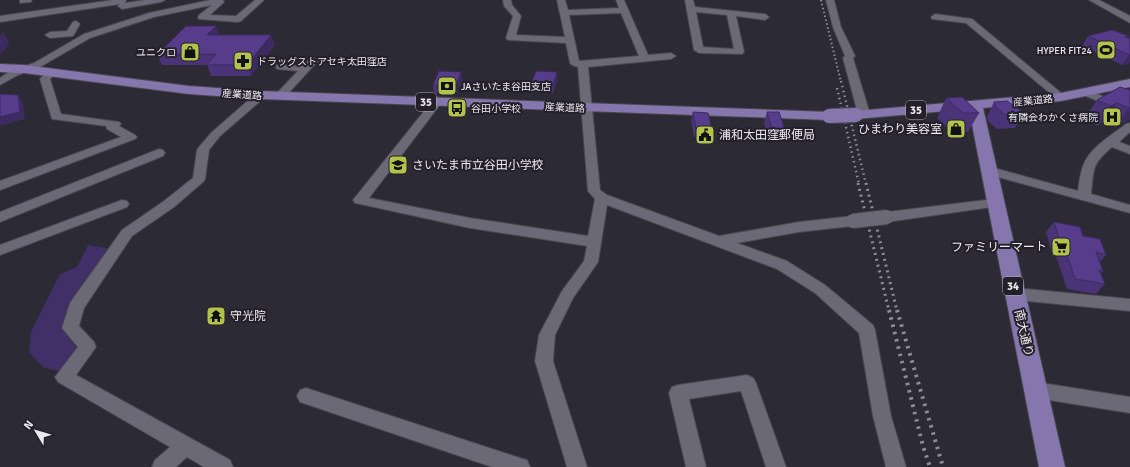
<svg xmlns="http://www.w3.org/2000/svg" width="1130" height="467" viewBox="0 0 1130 467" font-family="Signika,'Noto Sans JP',sans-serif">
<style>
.green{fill:#412f67}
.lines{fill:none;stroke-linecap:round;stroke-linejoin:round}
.minor-casing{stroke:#48464f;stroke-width:2}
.major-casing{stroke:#48464f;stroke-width:2}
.minor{fill:#6b6975;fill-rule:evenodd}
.major{fill:#8576ad;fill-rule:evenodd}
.rail-far3{stroke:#8e8c95;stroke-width:2;stroke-dasharray:1.5 2.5;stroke-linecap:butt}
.rail-far2{stroke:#8e8c95;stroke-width:2.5;stroke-dasharray:1.5 3.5;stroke-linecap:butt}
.rail-far1{stroke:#8e8c95;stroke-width:3;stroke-dasharray:2 4;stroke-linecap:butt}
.rail{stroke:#8e8c95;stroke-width:4;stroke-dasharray:2.5 5;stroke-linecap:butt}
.minor-bridge-casing{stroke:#48464f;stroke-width:16;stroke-linecap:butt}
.major-bridge-casing{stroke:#48464f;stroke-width:16;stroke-linecap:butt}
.minor-bridge{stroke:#6b6975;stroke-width:14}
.major-bridge{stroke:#8576ad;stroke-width:14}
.wall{fill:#4a3477}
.shaded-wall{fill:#3c2a61}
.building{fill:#563c8a;stroke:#3c2a61}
.labels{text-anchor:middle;stroke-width:4;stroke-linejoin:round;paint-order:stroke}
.far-poi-label{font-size:10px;fill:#ebe9f0;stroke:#23202a;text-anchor:end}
.far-street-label{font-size:10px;fill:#ebe9f0;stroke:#23202a}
.shield{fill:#23202a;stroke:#afadb5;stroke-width:1}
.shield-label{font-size:11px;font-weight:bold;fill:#ebe9f0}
.poi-label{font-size:12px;fill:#ebe9f0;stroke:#23202a;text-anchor:start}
.street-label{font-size:12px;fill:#ebe9f0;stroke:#23202a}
</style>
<rect width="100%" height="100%" fill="#2c2a34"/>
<!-- green -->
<path class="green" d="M88 245 112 249 64 329 78 350 59 371 44 368 29 352 31 332 60 274 77 267Z"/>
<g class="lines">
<!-- minor casing -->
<g class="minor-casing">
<path id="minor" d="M20 0H32L31 2 20 3Z
M113 0H126L125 3 145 0H165L161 2 122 9 118 6 120 4 0 22V16Z
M210 0H223L224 2 210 15 236 16 255 0H264L241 21 238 22 199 19 198 17 199 15 212 5 154 17 90 38 40 67 18 75 0 85V78L10 71 34 63 84 34 149 13Z
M503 0H511L512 5 521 16 516 35 565 37 557 0H565L568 10 619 8 616 0H624L648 55 671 53 676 56 671 59 588 67 600 190 607 195 719 236 799 222 853 216 858 218 860 221 858 224 853 226 799 232 737 243 787 261 825 285 873 325 875 330 891 416 906 467H886L873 416 859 333 815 293 777 269 607 205 598 262 573 298 555 335 553 361 587 467H567L535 361 539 335 562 291 584 261 587 246 470 228 360 204 355 203 353 200 433 100 437 99 442 102 369 198 470 218 588 236 595 199 588 191 578 67 572 65 570 63 566 43 508 40 506 38 513 16 504 6ZM621 13 639 56 579 61 569 15Z
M685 0H693L695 7 765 14 769 17 765 20 736 16 744 52 742 54 699 53 694 50ZM696 12 727 15 734 49 703 47Z
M826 0H834L841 27 855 56 853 58 870 114 868 116 864 117 858 114 843 58 845 56 833 27Z
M1089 0H1099L1130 16V23Z
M935 14 972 19 1066 97 1065 99H1057L966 23 932 19 931 17Z
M76 21 80 24 73 36 50 38 45 35 50 32 67 31 73 22Z
M313 58 318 61 316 63 284 98H276L275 96 276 94 298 71 277 69 276 67 277 65 303 66 310 59Z
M51 70 56 73 50 79 61 114 119 122 121 124 119 126 135 135 137 137 135 139 0 190V181L121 137 107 129 106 126 52 119 40 79 47 71Z
M1087 90 1130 107V114L1083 95 1082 93 1083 91Z
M261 92 265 93 266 95 265 97 220 136 209 150 205 179 203 182 174 207 132 236 84 308 79 326 94 342 96 347 76 375 230 460 233 467H204L187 457 176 467H152L155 460 170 447 58 382 55 377 78 347 62 328 70 303 122 230 164 201 193 178 197 150 199 147 212 132 257 93Z
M1130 123V132L1119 142 1130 146V154L1112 147C1091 165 1094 169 1091 194L1130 205V213L983 173 981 170 983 167 987 166 1078 191C1079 183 1080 174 1083 166 1090 147 1111 136 1126 124Z
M159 149 163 150 165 153 163 156 0 222V212Z
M994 199 999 200 1001 203 999 206 887 222 882 220 880 217 882 214 887 212Z
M122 200 127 201 129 204 127 207 0 255V245Z
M1015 288 1130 299V311L1015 300 1010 298 1007 294 1010 290Z
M747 375 753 378 756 383 786 467H766L741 391 689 399 706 467H686L669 393 672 387 678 385Z
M1036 382 1130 397V413L1036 398 1030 395 1027 390 1030 385Z
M306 388 520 458 527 460 530 467H492L300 402 297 396 300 390Z"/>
</g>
<!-- major casing -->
<g class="major-casing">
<path id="major" d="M0 64 24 65 189 86 261 91 829 112 834 113 836 116 834 119 829 120 261 99 189 94 24 73 0 72Z
M1130 79V87L1061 101 983 108 1065 467H1039L969 109 856 119 851 118 849 115 851 112 856 111 1061 93Z"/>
</g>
<!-- minor -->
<use href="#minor" class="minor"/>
<!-- major -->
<use href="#major" class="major"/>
<!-- rail-far3 -->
<path class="rail-far3" d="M821 0 841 82"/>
<!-- rail-far2 -->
<path class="rail-far2" d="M841 81 866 184
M837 88 859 184"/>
<!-- rail-far1 -->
<path class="rail-far1" d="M858 183 889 311
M866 183 897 311"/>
<!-- rail -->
<path class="rail" d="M889 310 923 446 930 467
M897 310 943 467"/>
<!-- minor-bridge casing -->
<g class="minor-bridge-casing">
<path id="minor-bridge" d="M853 221 887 217"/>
</g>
<!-- major-bridge casing -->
<g class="major-bridge-casing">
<path id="major-bridge" d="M829 116 856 115"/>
</g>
<!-- minor-bridge -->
<use href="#minor-bridge" class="minor-bridge"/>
<!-- major-bridge -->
<use href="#major-bridge" class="major-bridge"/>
</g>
<!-- wall -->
<path class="wall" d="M219 35 275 45 251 76H211L207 65H162L157 55Z
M1088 36H1129L1128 38 1130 39V63L1122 65 1082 46Z
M462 80 457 93H434L433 85Z
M558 80 553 93 531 92V84Z
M1130 90V119L1115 127 1103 122 1098 126 1084 119 1097 100Z
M946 98 979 113 968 132 953 133 937 118Z
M994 102 1024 113 1015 128 997 129 988 121 987 117Z
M693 112 712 130 710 138 694 137 691 120Z
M767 112 785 130 781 141H769L764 123Z
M1054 222 1083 236 1106 255 1100 262 1103 271 1101 274 1105 284 1096 294 1067 289 1056 256H1053L1046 232Z"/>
<!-- shaded-wall -->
<path class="shaded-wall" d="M216 26 220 36 207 35Z
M3 32 10 43 0 55V36Z
M271 35 275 45 251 76 247 65Z
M1130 54V63L1122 65 1129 55Z
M461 72 462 80 457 93 456 86Z
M557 72 558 80 553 93V86Z
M18 95 23 103 25 119 0 126V117Z
M1117 103 1103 122 1098 126 1111 106Z
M1130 107V119L1115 127 1129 108Z"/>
<!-- building -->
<path class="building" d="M186 26H216L207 35H271L247 65H206L216 54 157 55Z
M1112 30 1129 36 1125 37 1130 39V54L1129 55 1088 36Z
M439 71 461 72 456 86 433 85Z
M536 71 557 72 553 86 531 84Z
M1120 87 1130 90V107L1129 108 1117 103 1111 106 1097 100Z
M0 94 18 95 20 112 0 117Z
M962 97 979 113H963L946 98Z
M1007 101 1024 113 1005 115 996 107 994 102Z
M693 112 708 113 712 130 696 129Z
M767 112H779L785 130 772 129Z
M1054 222 1080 227 1083 236 1100 239 1106 255 1096 252 1103 271 1099 270 1105 284 1075 279 1064 246 1061 245Z"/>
<!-- icons -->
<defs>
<g id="stadium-square" transform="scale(1)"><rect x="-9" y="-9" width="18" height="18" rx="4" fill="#b3c24b" stroke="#23202a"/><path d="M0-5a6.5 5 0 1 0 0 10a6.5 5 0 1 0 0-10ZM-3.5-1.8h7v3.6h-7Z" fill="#111"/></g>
<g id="shop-square" transform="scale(1)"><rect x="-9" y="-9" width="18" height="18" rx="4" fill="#b3c24b" stroke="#23202a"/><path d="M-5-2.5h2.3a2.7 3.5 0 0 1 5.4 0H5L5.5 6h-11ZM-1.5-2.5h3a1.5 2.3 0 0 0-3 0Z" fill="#111"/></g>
<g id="pharmacy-square" transform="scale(1)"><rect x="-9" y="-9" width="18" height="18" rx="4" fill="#b3c24b" stroke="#23202a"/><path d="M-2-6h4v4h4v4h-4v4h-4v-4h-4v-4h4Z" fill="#111"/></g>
<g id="bank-square" transform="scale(1)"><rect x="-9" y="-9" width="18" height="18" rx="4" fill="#b3c24b" stroke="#23202a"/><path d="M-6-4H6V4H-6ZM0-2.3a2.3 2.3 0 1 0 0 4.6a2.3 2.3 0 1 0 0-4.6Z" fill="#111"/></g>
<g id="bus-square" transform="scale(1)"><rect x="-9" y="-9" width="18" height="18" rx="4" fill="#b3c24b" stroke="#23202a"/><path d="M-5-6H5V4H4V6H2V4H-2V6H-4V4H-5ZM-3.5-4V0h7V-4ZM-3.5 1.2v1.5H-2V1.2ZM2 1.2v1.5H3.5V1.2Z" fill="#111"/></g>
<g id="hospital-square" transform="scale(1)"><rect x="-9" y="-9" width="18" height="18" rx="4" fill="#b3c24b" stroke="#23202a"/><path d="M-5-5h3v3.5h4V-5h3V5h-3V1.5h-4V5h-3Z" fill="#111"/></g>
<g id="civic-square" transform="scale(1)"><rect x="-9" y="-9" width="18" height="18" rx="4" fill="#b3c24b" stroke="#23202a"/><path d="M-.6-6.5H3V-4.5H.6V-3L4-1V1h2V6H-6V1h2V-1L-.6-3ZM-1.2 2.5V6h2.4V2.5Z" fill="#111"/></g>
<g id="school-square" transform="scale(1)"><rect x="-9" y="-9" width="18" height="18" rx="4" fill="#b3c24b" stroke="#23202a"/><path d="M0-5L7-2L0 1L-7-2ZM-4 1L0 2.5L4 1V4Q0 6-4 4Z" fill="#111"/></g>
<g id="supermarket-square" transform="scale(1)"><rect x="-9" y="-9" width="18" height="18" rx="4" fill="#b3c24b" stroke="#23202a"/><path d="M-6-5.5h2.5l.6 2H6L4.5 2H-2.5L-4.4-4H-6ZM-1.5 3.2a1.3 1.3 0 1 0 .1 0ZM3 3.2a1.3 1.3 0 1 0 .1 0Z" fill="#111"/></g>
<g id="temple-square" transform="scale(1)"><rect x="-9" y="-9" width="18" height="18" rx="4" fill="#b3c24b" stroke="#23202a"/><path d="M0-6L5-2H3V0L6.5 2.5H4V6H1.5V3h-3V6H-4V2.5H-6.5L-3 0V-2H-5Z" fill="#111"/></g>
</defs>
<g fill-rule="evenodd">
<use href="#stadium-square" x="1106" y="50"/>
<use href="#shop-square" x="190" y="52"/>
<use href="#pharmacy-square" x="243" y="61"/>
<use href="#bank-square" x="447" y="86"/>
<use href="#bus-square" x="457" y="108"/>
<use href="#hospital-square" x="1112" y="117"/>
<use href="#shop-square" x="956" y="129"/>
<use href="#civic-square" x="705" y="135"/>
<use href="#school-square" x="398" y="165"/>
<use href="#supermarket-square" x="1061" y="247"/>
<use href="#temple-square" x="216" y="316"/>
</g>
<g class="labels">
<!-- far-poi labels -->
<g class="far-poi-label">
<text x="1092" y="54">HYPER FIT24</text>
<text x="176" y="56">ユニクロ</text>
<text x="257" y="65" text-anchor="start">ドラッグストアセキ太田窪店</text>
<text x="461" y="90" text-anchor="start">JAさいたま谷田支店</text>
<text x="471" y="112" text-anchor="start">谷田小学校</text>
<text x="1098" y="121">有隣会わかくさ病院</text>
</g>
<!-- far-street labels -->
<g class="far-street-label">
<text transform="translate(242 94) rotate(4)" y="4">産業道路</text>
<text transform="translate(1033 100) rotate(-6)" y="4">産業道路</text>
<text transform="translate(565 107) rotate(3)" y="4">産業道路</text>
</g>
<!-- shield labels -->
<g class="shield">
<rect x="416" y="93" width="20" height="18" rx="3"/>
<rect x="906" y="101" width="20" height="18" rx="3"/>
<rect x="1003" y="277" width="20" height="18" rx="3"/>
</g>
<g class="shield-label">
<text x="426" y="106">35</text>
<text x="916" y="114">35</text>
<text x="1013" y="290">34</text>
</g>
<!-- poi labels -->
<g class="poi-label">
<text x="942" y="133" text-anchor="end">ひまわり美容室</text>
<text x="719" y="139">浦和太田窪郵便局</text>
<text x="412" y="169">さいたま市立谷田小学校</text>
<text x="1047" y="251" text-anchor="end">ファミリーマート</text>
<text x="230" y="320">守光院</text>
</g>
<!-- street labels -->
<g class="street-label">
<text transform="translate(1024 333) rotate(77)" y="4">南大通り</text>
</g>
</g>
<!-- north arrow -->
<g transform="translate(36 431) rotate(308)" stroke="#23202a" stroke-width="3" paint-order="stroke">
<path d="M0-3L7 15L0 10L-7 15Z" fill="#ebe9f0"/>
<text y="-6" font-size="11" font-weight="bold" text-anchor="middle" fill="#ebe9f0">N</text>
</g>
</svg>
